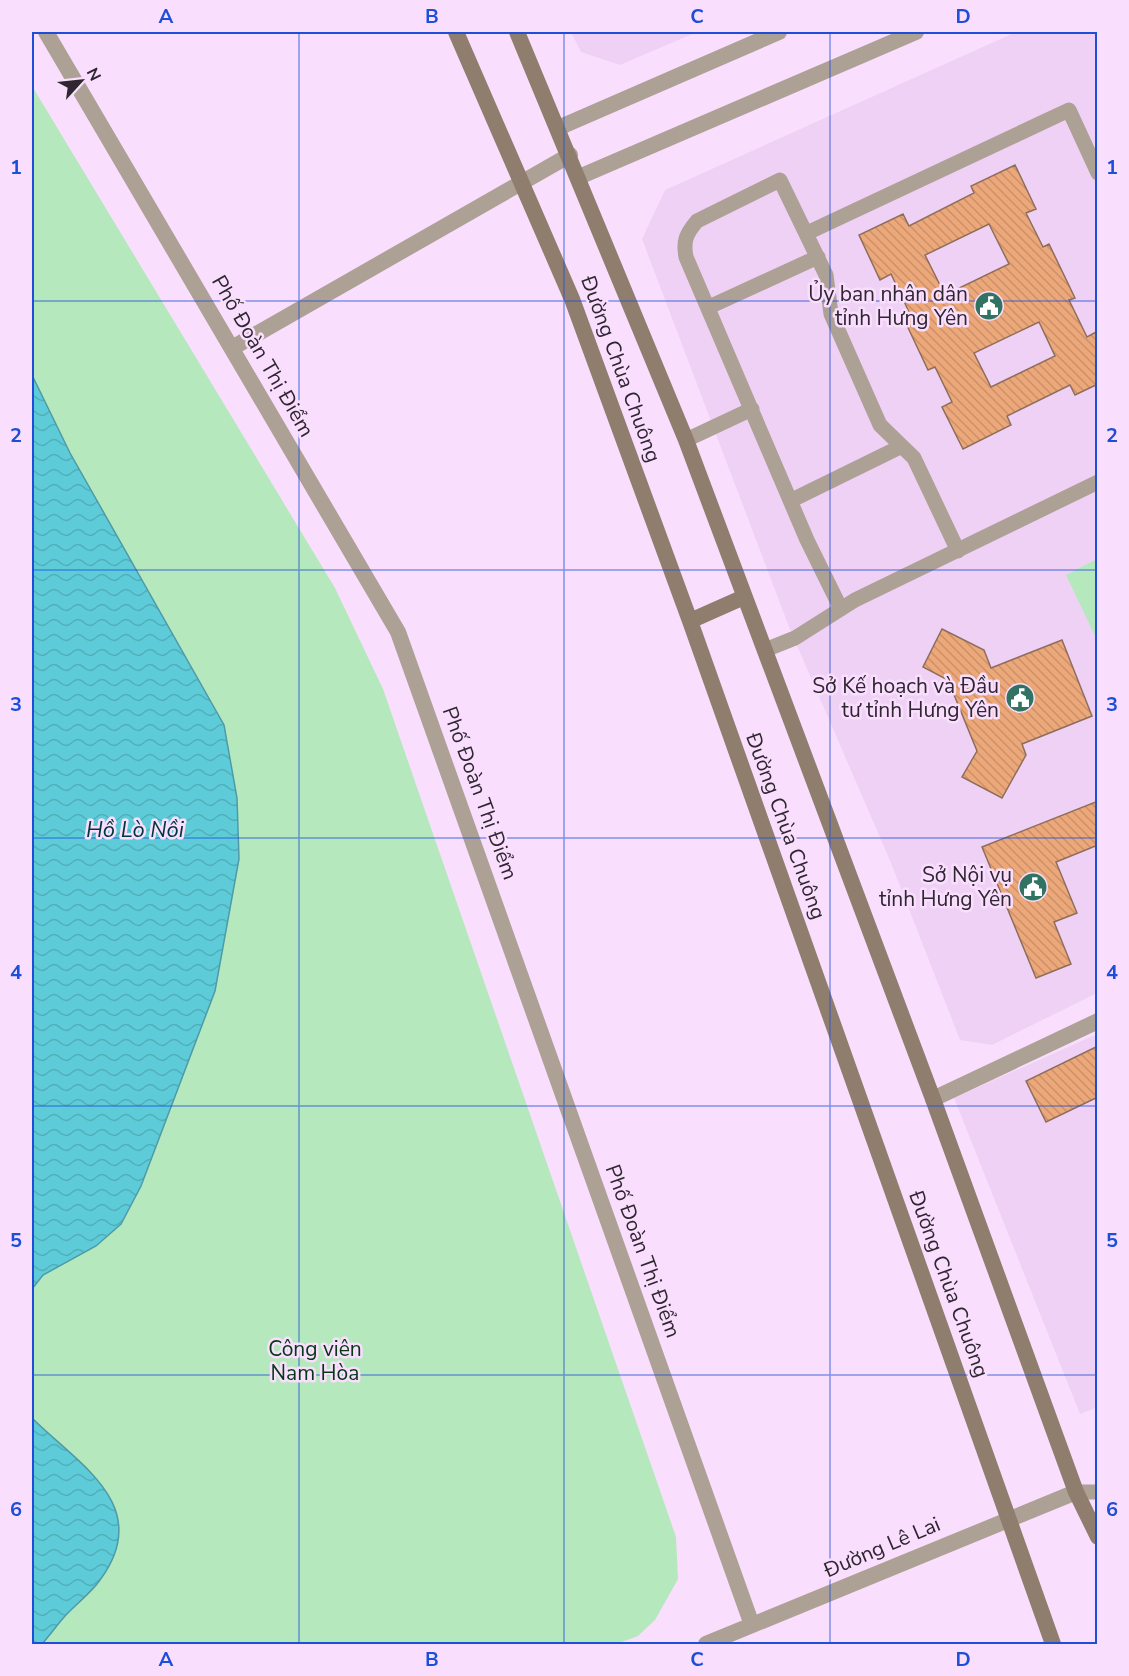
<svg xmlns="http://www.w3.org/2000/svg" width="1129" height="1676" viewBox="0 0 1129 1676" font-family="'Nunito Sans',sans-serif">
<style>
.built{fill:#f0d1f6}
.green{fill:#b5e8bc}
.water{fill:url(#water-waves);stroke:#4f9aa6;stroke-width:1.5}
.building{fill:url(#building-back-hatch);stroke:#8d6e5b;stroke-width:1.5;fill-rule:evenodd}
.lines{fill:none;stroke-linecap:round;stroke-linejoin:round}
.service{stroke:#ada095;stroke-width:15}
.minor{stroke:#ada095;stroke-width:16}
.tertiary{stroke:#ada095;stroke-width:16}
.secondary{stroke:#8f7d6d;stroke-width:16}
.grid{fill:none;stroke:#1d4ed8;stroke-width:1.5;stroke-opacity:0.55}
.labels{text-anchor:middle;stroke-width:5;stroke-linejoin:round;paint-order:stroke}
.poi-label{font-size:21px;fill:#2f2631;stroke:#f9dffd;text-anchor:end}
.street-label{font-size:21px;fill:#2f2631;stroke:#f9dffd}
.park-label{font-size:21px;fill:#043714;stroke:#f9dffd}
.water-label{font-size:22px;font-style:italic;fill:#00363b;stroke:#f9dffd}
.neatline{fill:none;stroke:#1d4ed8;stroke-width:2}
.grid-label{font-size:20px;text-anchor:middle;font-weight:bold;fill:#1d4ed8}
</style>
<defs>
<pattern id="water-waves" width="16" height="10" patternUnits="userSpaceOnUse" patternTransform="scale(1.5)"><rect width="16" height="10" fill="#5dccd8"/><path d="M0 5q4-4 8 0t8 0" fill="none" stroke="#51afba"/></pattern>
<pattern id="building-back-hatch" width="6" height="6" patternUnits="userSpaceOnUse" patternTransform="scale(1.5)"><rect width="6" height="6" fill="#eda87a"/><path d="M-1 5l2 2M0 0l6 6M5-1l2 2" fill="none" stroke="#cc906a"/></pattern>
</defs>
<rect width="100%" height="100%" fill="#f9dffd"/>
<!-- built -->
<path class="built" d="M571 32H697L620 65 581 52Z
M1016 32H1097V993L992 1045 960 1040 891 863 789 627 642 239 665 190Z
M1097 1034 1098 1407 1080 1414 954 1098Z"/>
<!-- green -->
<path class="green" d="M32 86 335 588 383 689 676 1537 678 1579 655 1620 638 1636 616 1644H32Z
M1097 559V640L1066 575Z"/>
<!-- water -->
<path class="water" d="M32 375 70 453 224 725 237 798 239 859 215 991 141 1186 121 1224 96 1246 43 1275 32 1289Z
M32 1418C78 1464 155 1506 100 1580 91 1593 76 1604 65 1616 57 1625 50 1635 42 1644H32Z"/>
<!-- building -->
<path class="building" d="M1015 165 1036 209 1026 213 1043 247 1049 244 1075 298 1069 300 1087 337 1096 332 1098 336V384L1075 395 1070 385 1007 416 1011 425 963 449 942 407 952 402 935 367 928 370 902 315 909 312 891 274 880 280 859 235 903 214 909 226 974 193 971 186ZM989 224 1009 264 945 295 925 255ZM1039 322 1055 356 991 387 974 353Z
M942 629 984 650 991 668 1062 640 1092 716 1022 744 1026 755 1002 798 962 777 977 751 948 680 923 667Z
M1098 801V845L1056 862 1077 913 1054 922 1071 964 1036 978 982 847Z
M1098 1046V1097L1046 1122 1026 1081Z"/>
<g class="lines">
<!-- service -->
<path class="service" d="M807 233 1069 110 1098 173
M709 307 818 257
M686 440 752 409
M792 500 902 446
M841 609 807 540 686 257C683 241 686 234 697 221L780 180 826 275 831 314 880 425 914 458 958 551
M765 650 795 638 855 600 1098 482
M1076 1492H1098"/>
<!-- minor -->
<path class="minor" d="M46 32 398 632 752 1625
M558 128 779 32
M579 177 916 32
M232 348 570 155
M706 1644 1076 1492"/>
<!-- tertiary -->
<path class="tertiary" d="M933 1099 1098 1021"/>
<!-- secondary -->
<path class="secondary" d="M456 32 572 299 690 621 1053 1644
M517 32 686 440 933 1099 1076 1492 1098 1537
M690 621 744 597"/>
</g>
<!-- grid -->
<path class="grid" d="M299 32V1644M564 32V1644M830 32V1644M32 301H1098M32 570H1098M32 838H1098M32 1106H1098M32 1375H1098"/>
<!-- icons -->
<defs>
<g id="civic-disc" transform="scale(1.5)"><circle r="9.5" fill="#317363" stroke="#f9dffd"/><path d="M-.6-6.5H3V-4.5H.6V-3L4-1V1h2V6H-6V1h2V-1L-.6-3ZM-1.2 2.5V6h2.4V2.5Z" fill="#fff"/></g>
</defs>
<g fill-rule="evenodd">
<use href="#civic-disc" x="989" y="306"/>
<use href="#civic-disc" x="1020" y="698"/>
<use href="#civic-disc" x="1033" y="887"/>
</g>
<g class="labels">
<!-- poi labels -->
<g class="poi-label">
<text x="968" y="301">Ủy ban nhân dân<tspan x="968" dy="24">tỉnh Hưng Yên</tspan></text>
<text x="999" y="693">Sở Kế hoạch và Đầu<tspan x="999" dy="24">tư tỉnh Hưng Yên</tspan></text>
<text x="1012" y="882">Sở Nội vụ<tspan x="1012" dy="24">tỉnh Hưng Yên</tspan></text>
</g>
<!-- street labels -->
<g class="street-label">
<text transform="translate(263 356) rotate(60)" y="7">Phố Đoàn Thị Điểm</text>
<text transform="translate(621 369) rotate(70)" y="7">Đường Chùa Chuông</text>
<text transform="translate(480 793) rotate(70)" y="7">Phố Đoàn Thị Điểm</text>
<text transform="translate(786 826) rotate(70)" y="7">Đường Chùa Chuông</text>
<text transform="translate(643 1251) rotate(70)" y="7">Phố Đoàn Thị Điểm</text>
<text transform="translate(949 1284) rotate(70)" y="7">Đường Chùa Chuông</text>
<text transform="translate(882 1547) rotate(-23)" y="7">Đường Lê Lai</text>
</g>
<!-- park labels -->
<g class="park-label">
<text x="315" y="1356">Công viên<tspan x="315" dy="24">Nam Hòa</tspan></text>
</g>
<!-- water labels -->
<g class="water-label">
<text x="135" y="837">Hồ Lò Nồi</text>
</g>
</g>
<!-- border -->
<rect width="1129" height="1676" fill="none" stroke="#f9dffd" stroke-width="66"/>
<!-- north arrow -->
<g transform="translate(81 81) rotate(63)" stroke="#f9dffd" stroke-width="4.5" paint-order="stroke">
<path d="M0-4.5L10 22L0 15L-10 22Z" fill="#2f2631"/>
<text y="-9" font-size="16" font-weight="bold" text-anchor="middle" fill="#2f2631">N</text>
</g>
<rect x="33" y="33" width="1063" height="1610" class="neatline"/>
<g class="grid-label">
<text x="166" y="23">A</text>
<text x="432" y="23">B</text>
<text x="697" y="23">C</text>
<text x="963" y="23">D</text>
<text x="16" y="174">1</text>
<text x="1112" y="174">1</text>
<text x="16" y="442">2</text>
<text x="1112" y="442">2</text>
<text x="16" y="711">3</text>
<text x="1112" y="711">3</text>
<text x="16" y="979">4</text>
<text x="1112" y="979">4</text>
<text x="16" y="1247">5</text>
<text x="1112" y="1247">5</text>
<text x="16" y="1516">6</text>
<text x="1112" y="1516">6</text>
<text x="166" y="1666">A</text>
<text x="432" y="1666">B</text>
<text x="697" y="1666">C</text>
<text x="963" y="1666">D</text>
</g>
</svg>
